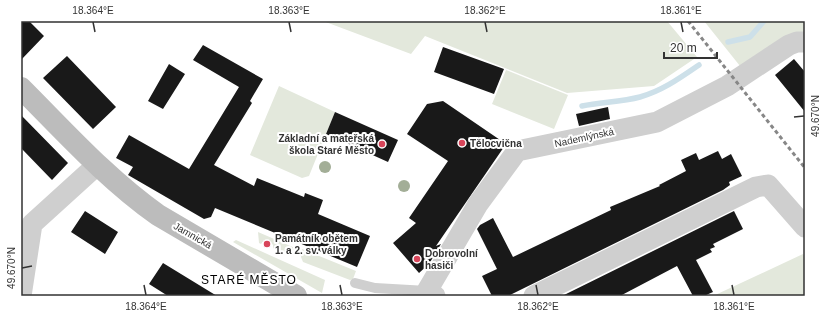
<svg xmlns="http://www.w3.org/2000/svg" width="826" height="317" viewBox="0 0 826 317" font-family="Arial,sans-serif">
<style>
.green{fill:#e3e8dc}
.lines{fill:none;stroke-linecap:round;stroke-linejoin:round}
.stream{stroke:#cde0e9;stroke-width:5.5}
.building{fill:#191919}
.lane{stroke:#cfcfcf;stroke-width:10}
.street{stroke:#cfcfcf;stroke-width:21}
.secondary{stroke:#bcbcbc;stroke-width:22}
.rail{stroke:#878787;stroke-width:3;stroke-dasharray:4 3;stroke-linecap:butt}
.tree{fill:#a3ae97}
.ticks{fill:none;stroke:#323232;stroke-width:1.5}
.poi-dot{fill:#d8455a;stroke:#fff;stroke-width:1.5}
.labels{text-anchor:middle;stroke-width:4;stroke-linejoin:round;paint-order:stroke}
.street-label{font-size:10px;fill:#323232;stroke:#fff}
.poi-label{font-size:10px;font-weight:bold;fill:#323232;stroke:#fff;text-anchor:start}
.quarter-label{font-size:12px;letter-spacing:1px;fill:#000;stroke:#fff}
.neatline{fill:none;stroke:#323232;stroke-width:1.5}
.ticks-label{font-size:10px;text-anchor:middle;fill:#323232}
</style>
<rect width="100%" height="100%" fill="#fff"/>
<!-- green -->
<path class="green" d="M323 21H667L697 57 654 86 567 93 425 36 411 54Z
M704 21H805V34L744 71Z
M506 70 568 95 554 129 492 104Z
M279 86 335 112 309 176 302 178 250 155Z
M258 232 295 248 290 254 273 248V245L269 240H264L261 244 259 243Z
M236 240 325 280 322 293 233 242Z
M302 249 356 271 353 279 350 280 303 262 301 257Z
M803 254 805 257V296H713Z"/>
<g class="lines">
<!-- stream -->
<path class="stream" d="M728 42 750 37 764 21
M582 106C601 102 621 102 640 97 662 91 680 78 699 65"/>
</g>
<!-- building -->
<path class="building" d="M21 21H29L44 36 21 60Z
M203 45 263 79 250 101 252 103 214 165 254 186 257 178 304 197 305 193 323 200 318 214 370 236 357 267 215 208 211 217 204 219 128 175 133 167 116 158 129 135 189 169 239 87 193 60Z
M443 47 504 69 494 94 434 72Z
M67 56 116 107 93 129 43 78Z
M794 59 805 72V112L775 75Z
M169 64 185 74 163 109 148 101Z
M443 101 506 144 436 246 441 244 429 264 419 273 393 243 416 223 409 218 448 161 407 134 427 104Z
M608 107 610 119 579 126 576 114Z
M335 112 398 140 388 162 326 134Z
M21 115 68 163 52 180 21 148Z
M718 151 722 159 731 154 742 176 729 182 730 185 723 190 508 296H492L482 276 497 269 477 229 480 225 493 218 513 257 611 210 610 207 660 186 659 185 686 171 681 160 696 153 699 160Z
M85 211 118 232 105 254 71 232Z
M734 211 743 229 713 244 715 247 710 249 712 252 696 260 713 292 704 296H693L677 266 620 296H562Z
M163 263 217 296H168L149 284Z"/>
<g class="lines">
<!-- lane -->
<path class="lane" d="M355 283 375 288 427 291"/>
<!-- street -->
<path class="street" d="M21 296 32 224 97 165
M435 296 427 291 478 204 517 151 657 122 727 86 789 45 797 42H805
M534 296 756 187 768 185 805 227"/>
<!-- secondary -->
<path class="secondary" d="M21 88C65 132 107 179 158 215L296 296"/>
<!-- rail -->
<path class="rail" d="M688 21 805 168"/>
</g>
<!-- trees -->
<g class="tree">
<circle cx="325" cy="167" r="6"/>
<circle cx="404" cy="186" r="6"/>
</g>
<!-- ticks -->
<path class="ticks" d="M93 22 95 32M289 22 291 32M485 22 487 32M681 22 683 32M794 117 804 116M22 268 32 266M144 285 146 295M340 285 342 295M536 285 538 295M732 285 734 295"/>
<!-- markers -->
<g class="poi-dot">
<circle cx="462" cy="143" r="4"/>
<circle cx="382" cy="144" r="4"/>
<circle cx="267" cy="244" r="4"/>
<circle cx="417" cy="259" r="4"/>
</g>
<g class="labels">
<!-- street labels -->
<g class="street-label">
<text transform="translate(584 137) rotate(-12)" y="4">Nademlýnská</text>
<text transform="translate(193 235) rotate(30)" y="4">Jamnická</text>
</g>
<!-- poi labels -->
<g class="poi-label">
<text x="374" y="142" text-anchor="end">Základní a mateřská<tspan x="374" dy="12">škola Staré Město</tspan></text>
<text x="470" y="147">Tělocvična</text>
<text x="275" y="242">Památník obětem<tspan x="275" dy="12">1. a 2. sv. války</tspan></text>
<text x="425" y="257">Dobrovolní<tspan x="425" dy="12">hasiči</tspan></text>
</g>
<!-- quarter labels -->
<g class="quarter-label">
<text x="249" y="284">STARÉ MĚSTO</text>
</g>
</g>
<!-- border -->
<rect width="826" height="317" fill="none" stroke="#ffffff" stroke-width="44"/>
<!-- scale -->
<path d="M664 52v6h53v-6" fill="none" stroke="#323232" stroke-width="2"/>
<text x="670" y="52" font-size="12" fill="#323232" stroke="#ffffff" stroke-width="3" paint-order="stroke">20 m</text>
<rect x="22" y="22" width="782" height="273" class="neatline"/>
<g class="ticks-label">
<text x="93" y="14">18.364°E</text>
<text x="289" y="14">18.363°E</text>
<text x="485" y="14">18.362°E</text>
<text x="681" y="14">18.361°E</text>
<text transform="translate(815 116) rotate(-90)" y="4">49.670°N</text>
<text transform="translate(11 268) rotate(-90)" y="4">49.670°N</text>
<text x="146" y="310">18.364°E</text>
<text x="342" y="310">18.363°E</text>
<text x="538" y="310">18.362°E</text>
<text x="734" y="310">18.361°E</text>
</g>
</svg>
